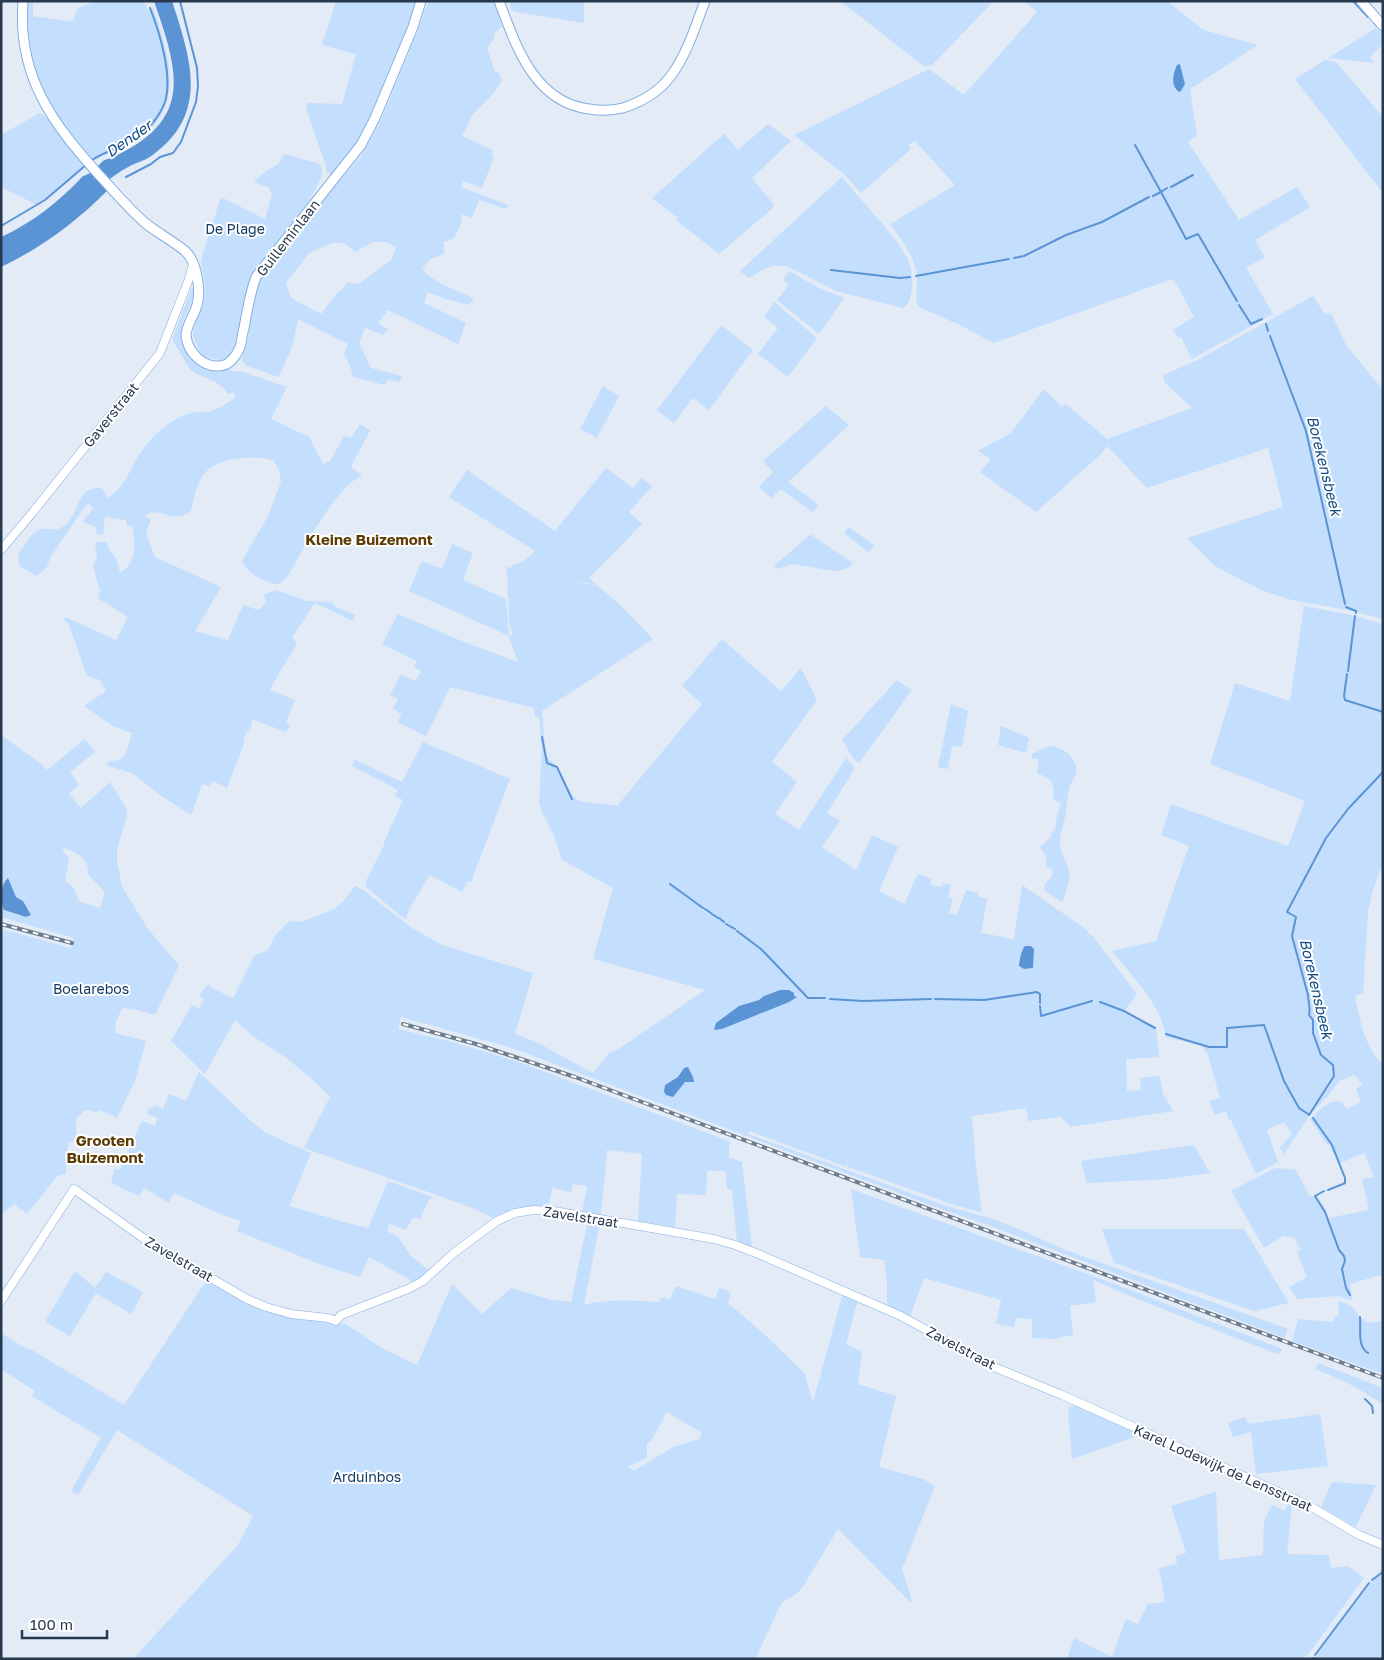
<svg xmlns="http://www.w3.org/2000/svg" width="1384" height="1660" viewBox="0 0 1384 1660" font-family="'Golos Text',sans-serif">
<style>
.green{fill:#c4defd;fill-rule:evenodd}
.water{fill:#5b94d5}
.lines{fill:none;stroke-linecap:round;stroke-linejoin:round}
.stream{stroke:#5b94d5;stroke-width:2}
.tertiary-casing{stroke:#84afe2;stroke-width:9}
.secondary-casing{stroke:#84afe2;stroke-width:11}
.tertiary{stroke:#fff;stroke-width:8}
.secondary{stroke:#fff;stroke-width:9}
.rail-casing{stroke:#6e7c8e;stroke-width:4}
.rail{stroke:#fff;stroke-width:2;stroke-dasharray:5.5;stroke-linecap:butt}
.labels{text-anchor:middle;stroke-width:4;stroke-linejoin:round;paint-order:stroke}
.park-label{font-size:14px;fill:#103963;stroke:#fff}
.street-label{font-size:14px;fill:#27394e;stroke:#fff}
.water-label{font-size:15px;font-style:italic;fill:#104d88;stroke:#fff}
.neighbourhood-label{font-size:15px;font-weight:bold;fill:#5d3b03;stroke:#fff}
</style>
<rect width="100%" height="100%" fill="#e2ebf6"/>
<!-- green -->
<path class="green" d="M28 1H33V16L72 22 78 8 96 1H144L148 11 153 8C170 56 186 109 135 141 123 149 107 154 92 159 47 108 26 72 28 1Z
M336 1H416L407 29 369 122 355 144 332 175 326 172V166L306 108 307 103 342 104 356 54 322 45Z
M428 1H494L502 26 494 34V39L487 48 495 72 499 73 502 80 493 94 473 114 462 136 493 150 492 155 494 157 482 188 463 181 461 187 508 205 506 209 479 200 472 218 462 214 460 227 454 238 448 241H445L443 243 445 253 429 260 422 269C429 280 461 293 474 298L469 305 445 299 428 292 424 303 466 323 458 344 388 310 378 323 388 329 383 335 365 328 359 343 371 368 402 376 399 382 388 379 385 385 353 377 351 368 344 354 348 344 298 319 293 344 279 377 247 366 242 361C242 355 246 349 247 343 251 321 252 298 252 276 248 284 246 293 244 302 240 321 242 352 221 361L205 357 198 350 193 335 196 321 204 302 205 284 201 263 203 253 221 197 265 219 272 194 268 187 254 182 263 173 278 164 284 154 317 163 321 166C325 182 309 193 307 209L311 213 360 158 379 125 420 25ZM372 242H386L396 247 392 259 359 284 348 282 340 291 336 294 321 314 291 298 286 283 309 253 332 243H344L356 252Z
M510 1H584V23L517 12 511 10Z
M840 1H994L932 65 924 66Z
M1024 1H1167L1203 30 1258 45 1190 89 1197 136 1188 142 1239 220 1297 187 1310 207 1255 240 1265 257 1246 268 1273 314 1192 359 1181 337 1179 338 1173 330 1194 317 1175 281 1172 279 994 343 960 325 921 308 917 304C916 295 917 286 917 277 915 256 902 241 890 224L955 185 915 141 908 145 911 149 861 193 844 174 794 135 929 69 964 95 1037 12ZM1177 65 1181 66 1185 84 1179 92 1176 90C1172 83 1173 72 1177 65Z
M1376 28 1383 36V44L1370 57 1374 63 1328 58Z
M1325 60 1336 62 1383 117V193L1295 79Z
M40 113 46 117 84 166 64 184 37 205 1 187V135Z
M768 124 791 141 752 178 775 206 719 254 676 220 678 218 652 198 724 134 738 150Z
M842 177C854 192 867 206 880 221 897 242 915 259 912 288 911 296 910 304 903 308L836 291 787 266H773L764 269 749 278 740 271Z
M789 271 819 288 844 298 819 334 777 300 789 285 783 280Z
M192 288 195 290C193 305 180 320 181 335 181 353 200 371 218 372 221 372 226 370 229 369L232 371 243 372 287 387 271 419 309 437 323 464 330 461 344 436 351 438 360 424 370 431 351 466 353 469 362 475C334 489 304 549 287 577L279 584C266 584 247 573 242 561L267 518 281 482 279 471 274 461C256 454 217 457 204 474 196 484 194 499 191 511 173 526 156 503 144 517L151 519 146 533 155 557 221 587 195 631 228 640 243 605 255 609H260L266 603 264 595 276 590 307 601 331 602 336 607 355 615 353 621 315 603 292 637 297 644 278 675 270 690 295 700 286 722 290 725 286 732 252 719V725L243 738 245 741 227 788 213 781 209 786 202 784 191 815 163 797 132 773 108 766 107 762C129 760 126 752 132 733L113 726 84 706 106 691 100 680 87 676 69 625 64 619 65 617 116 640 128 617 98 598 100 591 93 566 97 559 95 542H106L109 549 116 558 120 573C138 562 135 544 132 526H127L126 520 105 517 103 535 97 534 95 526 82 522 93 509 89 503 85 506 50 558 47 567 37 576 19 566 18 555C23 548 30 534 38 530 46 526 55 533 64 526 75 518 77 502 85 492 97 487 103 484 107 498 124 489 129 471 139 455 145 446 153 436 162 429 173 420 186 412 200 412 203 411 206 412 208 412 218 410 227 403 236 397L233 392 228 394C218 377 200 380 189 368L172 339Z
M1313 296 1325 314 1331 313 1346 345 1383 390V619L1347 610 1292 600 1261 590 1215 566 1187 538 1283 507 1268 448 1147 488 1107 446 1100 455 1036 512 980 472 991 459 978 451 1011 433 1044 389 1062 407 1066 404 1107 439 1192 408 1165 383 1163 375 1196 361Z
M774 302 817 338 788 377 758 354 778 328 764 317Z
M721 325 753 350 709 410 693 398 674 423 657 410Z
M603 386 619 396C612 410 604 423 597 438L580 429Z
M826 406 849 425 788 482 819 505 812 512 781 489 771 498 759 487 773 472 763 461Z
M606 468 633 488 642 478 652 486 629 512 642 524 589 578 598 585 557 578 598 586 618 603 653 639 542 711 546 757C565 768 564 794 578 800 585 804 606 803 617 806L702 704 682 686 722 639 781 691 801 668 817 700 772 762 797 782 775 814 799 830 846 758 855 768 827 813 840 821 822 847 856 870 872 835 898 847 879 891 904 904 918 874 932 879 930 884 942 887 943 883 951 885 948 898 953 899 949 913 957 915 966 890 979 893 978 896 987 899 981 933 1014 939 1022 885 1083 927 1094 938 1137 994 1124 1011 1156 1027 1159 1057 1126 1059 1127 1091 1141 1090 1140 1078 1160 1076 1163 1094 1173 1111 1070 1127 1061 1117 1028 1121 1026 1108 972 1116 976 1168 982 1213 949 1203 848 1167 846 1155 847 1167 749 1131 748 1134 946 1206 993 1219 1016 1228 1068 1251 1288 1329 1285 1338 985 1224 944 1210 515 1049 401 1017 398 1029 456 1043 519 1062 731 1142 729 1145V1157L742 1162 752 1247 737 1241 732 1190 727 1189 725 1171H707L706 1195 677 1194 675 1227 638 1221 642 1154 607 1150 601 1216 582 1212 587 1186 573 1184 571 1192 552 1188 548 1208 495 1219 473 1208 304 1148 330 1097 312 1079 285 1057 254 1037 235 1020 205 1074 171 1041 192 1005 199 1009 204 999 199 996 208 984 214 989 233 998 254 956 268 950 275 936 287 923 292 921 301 922 335 909 347 897 355 886 363 890 412 928 442 945 533 973 515 1034 536 1042 593 1073 610 1052 617 1050 705 990 593 959 613 888 562 860 555 838 542 812 539 803 542 749 539 717H535L534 708 450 687 426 736 397 722 402 714 393 709 398 699 390 695 401 674 415 681 421 671 414 667 417 661 382 644 398 614 464 642 518 662 509 636 409 591 422 561 442 569 452 544 473 553 463 580 506 599 509 635 513 636 509 621 507 571 505 567 516 569 509 567 524 561 535 551 449 497 467 470 555 531Z
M849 527 875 546 868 552 844 533Z
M811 534 813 536 853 563 848 568 842 570 834 571 792 564 778 569 774 566Z
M1304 606 1351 615 1383 624V862L1373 890 1368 911 1363 993 1355 996C1360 1020 1364 1046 1383 1065V1281L1380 1275 1350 1284 1352 1300 1337 1296 1297 1299 1289 1287 1307 1277 1297 1252 1301 1250 1294 1238 1283 1236 1264 1248 1231 1191 1273 1169 1278 1168 1296 1170 1309 1195C1322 1199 1324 1207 1329 1218L1369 1210 1362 1179 1374 1177 1364 1153 1338 1164 1329 1144H1327L1310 1119C1319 1111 1330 1097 1343 1102L1346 1109 1361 1102 1356 1089 1363 1084 1354 1075 1339 1081 1328 1096 1309 1116 1284 1154 1280 1148 1292 1134 1284 1122 1267 1130 1278 1162 1256 1174 1231 1120H1229L1226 1111 1215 1115 1209 1101 1220 1098 1207 1052H1205L1203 1046 1165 1037C1165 1009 1129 972 1112 951L1156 941 1189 846 1161 835 1171 804 1288 846 1305 801 1210 764 1235 683 1290 701Z
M897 680 912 690 859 763 853 758 842 740Z
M951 704 968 711 962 747 952 746 948 769 938 767Z
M1001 726 1029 738 1026 753 998 745Z
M1 735 40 763 47 770 85 739 95 752 70 772 79 785 69 794 81 808 110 782 126 808 127 816 117 849V862L122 887 148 929 179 965 155 1015 137 1010 122 1008 116 1022 115 1033 146 1041 135 1081 117 1118 100 1110 98 1113 89 1110 84 1111 76 1119V1141L69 1142 66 1155V1174L57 1176 27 1214 14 1204 1 1215V929L71 948 74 938 1 917V905C5 913 17 914 26 917L31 915 23 901 16 897 8 878 3 885 1 894ZM64 848C77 852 90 859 88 874L105 892 100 908 78 901C77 892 73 885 65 881L69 858 62 851Z
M423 742 510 779 471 882 468 881 462 892 430 875 409 909 406 920 366 887V881L385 843 384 842 403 800 395 796 398 790 352 766 355 760 402 782Z
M1049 746C1061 747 1074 754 1076 768 1078 775 1073 779 1070 785 1067 795 1067 806 1065 816 1064 824 1060 833 1060 842 1059 852 1067 861 1069 871 1071 880 1065 892 1063 901L1061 902 1045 891 1044 885 1052 876 1053 870 1047 867 1046 856 1040 847 1050 838 1056 825 1057 815 1061 803 1053 800 1054 792 1052 782 1046 777 1037 773 1039 759 1032 758V754Z
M199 1072 250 1120 266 1133 311 1153 289 1206 340 1221 368 1228 388 1181 433 1197 428 1201 420 1219 413 1217 406 1230 389 1224 387 1231 398 1237 411 1256 430 1271 422 1278 414 1282 369 1257 360 1277 322 1265 237 1231 241 1221 222 1215 174 1193 169 1203 144 1188 139 1196 111 1183 115 1168 120 1170 142 1121 155 1126 158 1118 147 1114 149 1108 152 1109 154 1105 163 1109 169 1094 186 1101Z
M1194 1145 1210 1173 1168 1179 1087 1183 1081 1161Z
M851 1189 1112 1283 1282 1349 1280 1353 1277 1354 1140 1300 1093 1280 1096 1302 1070 1306 1073 1335 1053 1339 1032 1338V1319L1016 1318 1014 1327 996 1324 1001 1300 924 1278 910 1317 887 1307V1283L884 1260 860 1257Z
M588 1220 600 1222 584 1305C609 1298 634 1301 659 1302L662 1297 670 1299 676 1286 715 1299 719 1288 731 1292 728 1303 764 1334 804 1373 813 1402 843 1293 858 1299 846 1344 862 1352 858 1384 896 1396 879 1467 923 1479 935 1486 902 1569 912 1601 910 1602 838 1529 802 1588 795 1595 782 1602 755 1659H133L238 1545 253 1516 117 1430 78 1495 71 1491 101 1438 32 1396 35 1391 1 1369V1333L28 1350 30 1349 124 1405 208 1278 241 1299 331 1320 340 1324 344 1323 380 1347 417 1365 452 1284 482 1314 511 1288 552 1300 571 1302ZM667 1412 702 1433 699 1439 673 1447 634 1471 628 1467 647 1457V1444L651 1441Z
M1102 1229H1244L1289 1303 1254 1311 1114 1263Z
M75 1271 95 1288 106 1272 143 1292 131 1314 96 1293 70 1336 45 1322Z
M1338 1301C1357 1305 1354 1314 1368 1323L1383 1321V1374L1292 1341 1298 1319 1333 1322 1334 1317 1339 1316Z
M1318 1363 1383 1388V1405C1362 1389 1340 1379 1315 1369Z
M1072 1406H1077L1140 1435 1072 1459 1068 1410 1069 1408Z
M1320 1414 1328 1466 1256 1474 1251 1432 1233 1437 1228 1423 1245 1417 1248 1424Z
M1332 1482 1376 1485 1356 1527 1321 1507Z
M1216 1492 1219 1560 1263 1555 1264 1521 1272 1505 1285 1511 1289 1501 1292 1503 1287 1554 1329 1555 1331 1568 1348 1566 1364 1578 1310 1652 1303 1659H1067L1074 1638 1112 1657 1126 1619 1138 1624 1148 1604 1165 1602 1159 1568 1177 1564 1176 1556 1186 1553 1171 1506Z
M1383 1567V1659H1313L1333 1630Z"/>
<!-- water -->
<path class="water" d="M154 1H172C190 57 210 112 154 154 147 160 138 162 130 166 120 171 111 178 102 185L107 191C76 222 41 248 1 267V237C32 223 60 201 83 176 92 174 95 168 101 163 103 160 108 159 111 158 194 121 179 73 154 1Z
M1180 64 1185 84 1181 91 1179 92C1170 86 1173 73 1177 65Z
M8 878 16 897 23 901 31 915 26 917 4 910C0 901 0 885 8 878Z
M1025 946H1031L1034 949 1033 968 1024 969 1019 966C1019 962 1022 948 1025 946Z
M780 990H789L794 993V996L797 997 789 1002 722 1029 714 1030 716 1023 739 1006 759 1000 764 996Z
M688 1067 693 1077 694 1082H685L673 1097 666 1095 664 1092 665 1085 678 1077 684 1068Z"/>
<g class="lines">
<!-- stream -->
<path class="stream" d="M1353 1 1368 17
M1135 145 1161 192 1167 188
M92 160C106 151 122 147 136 138 148 130 160 116 165 102 173 77 160 33 150 8
M126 177 151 164 160 157 173 153 181 142 196 102 198 86 197 68 180 1
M1171 187 1193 175
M1153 196 1161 192 1186 239 1198 234 1237 301
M1 226 45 200 86 165
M1014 258 1024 256 1066 235 1102 222 1149 197
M831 270 900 278 910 277
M916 276 1009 259
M1239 305 1251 324 1262 319
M1266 324 1268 331
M1270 336 1306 431 1345 604
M1346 607 1356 611V613
M1348 671 1355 616
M1347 674 1344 696 1345 700 1383 712
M542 737 547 763 557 767 572 799
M670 884 703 908
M705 909 711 913
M712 914 718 918
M719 918 724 922
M726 924 735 929
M737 931 761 949 808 998H825
M830 999 863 1001 931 999
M935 999 984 1000 1037 992 1040 994V1003
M1100 1002 1124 1011 1155 1028
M1040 1006 1041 1016 1092 1001
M1166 1034 1209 1047H1227V1028L1264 1025 1284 1081 1299 1108 1308 1114
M1309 1115 1334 1076 1333 1065 1321 1055 1313 1033V1020L1309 1015C1311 1008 1308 1002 1308 995L1292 936 1296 917 1287 912 1326 838 1348 809 1383 772
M1313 1118 1332 1145 1345 1178V1183L1343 1184 1328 1190
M1324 1191 1315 1196 1325 1212 1339 1250 1344 1256 1345 1261 1342 1269 1346 1288 1350 1295
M1360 1317C1361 1328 1357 1347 1368 1353
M1365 1399 1372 1406 1373 1413
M1372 1580 1383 1572
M1315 1655 1369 1583
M1312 1659 1313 1658"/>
<!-- tertiary casing -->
<g class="tertiary-casing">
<path id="tertiary" d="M1 550 33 512 160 353 189 279 193 264
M1 1301 74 1189 146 1240 247 1299 266 1307 291 1314 328 1318 336 1321 341 1315 408 1289 423 1281 455 1252 497 1221 515 1213 533 1210 554 1211 714 1239 735 1245 756 1253 901 1316 994 1367 1062 1395 1310 1506 1359 1535 1383 1545"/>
</g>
<!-- secondary casing -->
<g class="secondary-casing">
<path id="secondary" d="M23 1C17 76 52 123 100 176 114 191 128 208 144 222 157 233 172 240 185 251 197 261 202 293 196 308 193 317 186 326 186 336 188 353 203 367 219 366 230 366 236 356 240 347 242 341 242 334 244 328 247 311 250 293 256 277L361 145 375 118 413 27 421 1
M499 1C516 46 534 102 589 109 601 111 611 111 623 108 641 102 658 93 670 77 687 55 695 27 705 1
M1361 1 1383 26"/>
</g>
<!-- tertiary -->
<use href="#tertiary" class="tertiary"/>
<!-- secondary -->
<use href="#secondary" class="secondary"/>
<!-- rail casing -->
<g class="rail-casing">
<path id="rail" d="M1 924 72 943
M403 1024 476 1044 575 1077 1383 1378"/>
</g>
<!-- rail -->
<use href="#rail" class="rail"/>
</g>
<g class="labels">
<!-- park labels -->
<g class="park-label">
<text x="235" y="234">De Plage</text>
<text x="91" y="994">Boelarebos</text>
<text x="367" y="1482">Arduinbos</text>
</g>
<!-- street labels -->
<g class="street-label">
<text transform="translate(288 238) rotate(-52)" y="5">Guilleminlaan</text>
<text transform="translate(111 415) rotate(-51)" y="5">Gaverstraat</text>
<text transform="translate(581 1217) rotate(9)" y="5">Zavelstraat</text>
<text transform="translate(179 1259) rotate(30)" y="5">Zavelstraat</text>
<text transform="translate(961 1348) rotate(28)" y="5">Zavelstraat</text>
<text transform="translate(1223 1468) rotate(24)" y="5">Karel Lodewijk de Lensstraat</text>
</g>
<!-- water labels -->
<g class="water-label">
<text transform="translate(129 139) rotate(-35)" y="5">Dender</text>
<text transform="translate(1324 466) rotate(76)" y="5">Borekensbeek</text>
<text transform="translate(1316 989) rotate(77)" y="5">Borekensbeek</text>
</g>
<!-- neighbourhood labels -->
<g class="neighbourhood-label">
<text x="369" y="545">Kleine Buizemont</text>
<text x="105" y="1146">Grooten<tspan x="105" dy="17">Buizemont</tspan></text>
</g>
</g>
<!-- border -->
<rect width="1384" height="1660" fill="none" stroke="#27394e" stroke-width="5"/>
<!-- scale -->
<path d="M22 1630v8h85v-8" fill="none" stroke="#27394e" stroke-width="2.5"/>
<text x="30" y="1630" font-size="15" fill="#27394e" stroke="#ffffff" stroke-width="4" paint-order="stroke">100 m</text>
</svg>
